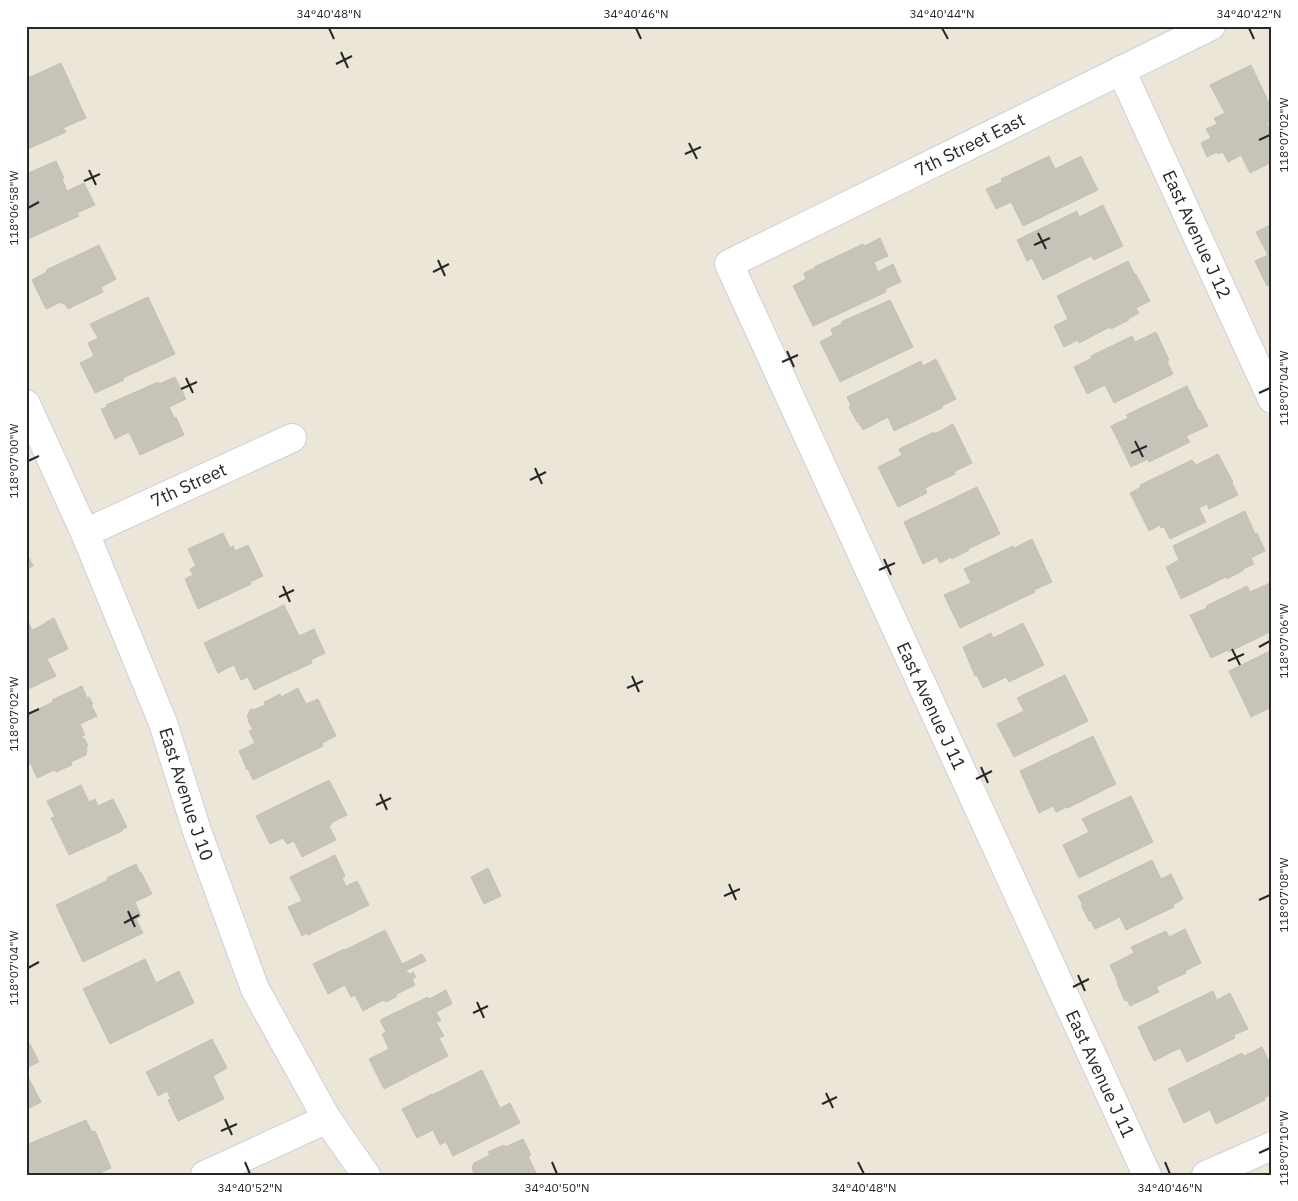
<svg xmlns="http://www.w3.org/2000/svg" width="1298" height="1201" viewBox="0 0 1298 1201" font-family="'IBM Plex Sans',sans-serif">
<style>
.building{fill:#c6c3b8;stroke:#c6c2b3}
.lines{fill:none;stroke-linecap:round;stroke-linejoin:round}
.street-casing{stroke:#cecee1;stroke-width:30}
.street{stroke:#fff;stroke-width:28}
.ticks{fill:none;stroke:#282828;stroke-width:2}
.labels{text-anchor:middle;stroke-width:4;stroke-linejoin:round;paint-order:stroke}
.street-label{font-size:18px;fill:#282828;stroke:#fff}
.neatline{fill:none;stroke:#282828;stroke-width:2}
.ticks-label{font-size:12px;text-anchor:middle;fill:#282828}
</style>
<rect width="100%" height="100%" fill="#ebe6d8"/>
<!-- building -->
<path class="building" d="M61 63 86 118 63 128 66 132 26 150V79Z
M1251 65 1272 109V121L1267 123 1272 133V162L1250 173 1241 155 1228 162 1223 152 1218 154 1217 152 1207 157 1201 143 1211 138 1206 129 1217 124 1214 118 1225 113 1210 85Z
M1049 156 1055 169 1081 156 1098 190 1023 226 1011 202 996 209 986 189 1002 182 1001 179Z
M56 161 64 178 62 179 67 191 84 183 95 205 77 213 79 216 28 239 27 237 26 238V174Z
M1103 205 1123 246 1094 260 1091 256 1043 280 1032 258 1027 261 1017 240 1077 211 1079 217Z
M1272 224V284L1267 286 1255 261 1268 255 1256 232Z
M880 238 888 256 874 262 878 272 893 264 901 282 885 289 886 292 813 326 793 286 806 279 804 273 815 268 814 267 863 244 864 246Z
M99 245 116 279 101 287 103 292 68 309 64 303 62 304 61 302 46 309 32 280 47 272 46 270Z
M1128 261 1135 275 1136 274 1150 301 1136 308 1139 313 1128 319 1129 320 1111 329 1110 327 1079 343 1078 340 1064 347 1054 326 1068 319 1057 296Z
M148 297 175 354 123 378 124 380 95 393 80 363 94 356 88 343 98 338 90 324Z
M890 300 913 347 840 382 820 342 833 335 831 329 842 324 841 322Z
M1156 332 1169 360 1167 361 1173 374 1114 403 1105 385 1087 394 1074 367 1092 358 1091 356 1132 336 1135 342Z
M936 359 956 399 942 406V408L894 431 888 417 863 430 858 422H857L849 407 851 406 847 397 921 361 923 366Z
M175 377 186 399 169 407 174 418 176 417 184 435 140 455 129 432 115 439 101 409 107 407 106 405 158 382 159 384Z
M1187 386 1199 411 1200 410 1208 426 1186 436 1190 442 1149 462 1148 459 1131 467 1111 426 1128 418 1126 415Z
M953 424 972 463 954 472 955 474 925 488 927 493 898 507 878 467 902 455 899 449 934 432 935 434Z
M1218 454 1233 482 1232 483 1238 495 1209 509 1207 504 1199 508 1206 522 1170 539 1164 527 1161 528 1160 525 1149 531 1130 493 1141 487 1140 485 1192 460 1196 465Z
M977 487 1000 534 968 549 969 550 952 559 951 557 940 563 937 557 923 564 904 522Z
M1245 511 1255 534 1257 533 1265 551 1251 558 1254 564 1243 569 1244 570 1227 579 1226 577 1181 599 1166 567 1179 560 1173 546Z
M223 533 230 548 233 546 235 551 248 545 263 576 250 582 251 584 198 609 185 579 193 575 190 569 196 566 188 549Z
M1032 539 1052 582 1034 590 1035 592 960 628 944 595 971 583 964 569 1013 546 1014 548Z
M26 552 33 566 27 569 28 571 26 572Z
M1270 583 1272 586V631L1229 652 1228 650 1211 658 1190 615 1207 608 1206 606 1247 586 1250 592Z
M284 605 299 636 314 629 325 653 311 660 312 663 254 690 248 677 241 680 234 665 218 673 204 643Z
M26 616 32 630 46 623V622L54 618 68 649 47 659 56 676 26 690Z
M1023 623 1044 665 1009 682 1006 677 983 688 977 675 975 676 963 647 991 633 993 638Z
M1272 650V707L1251 717 1229 671Z
M1065 675 1088 721 1014 757 997 724 1024 711 1017 698Z
M82 686 87 698 89 697 93 704 91 705 97 716 80 724 85 735 81 737 82 739 84 738 88 746 86 747 87 750 86 755 71 762 72 765 56 772 55 770 37 778 31 764 26 766V715L53 702 52 700Z
M298 688 306 704 318 699 336 736 322 743 323 746 253 780 248 769 247 770 239 751 255 743 249 731 253 729 248 721 249 720 247 717 250 710 253 709V710L265 705 264 702 280 694 281 697Z
M1093 736 1116 784 1068 808 1067 807 1056 812 1053 806 1039 813 1020 771Z
M329 780 347 815 331 823 332 824 329 826 336 840 302 857 294 841 287 844 283 838 270 844 256 816Z
M81 785 89 802 95 799 98 806 113 799 127 827 122 830V831L69 855 51 818 55 817 47 801Z
M1131 796 1153 842 1079 878 1063 845 1089 832 1082 819Z
M335 855 345 876 342 878 346 886 357 881 369 905 308 935 307 933 302 936 288 907 302 901 290 877Z
M1152 860 1161 879 1171 874 1183 899 1173 905 1174 907 1126 930 1120 917 1095 929 1090 920 1089 921 1081 905H1083L1078 896Z
M136 864 140 873 141 872 152 894 135 902 141 916 136 919 143 933 83 962 56 905 108 880 107 878Z
M488 868 501 896 484 904 471 877Z
M1185 929 1201 963 1185 971 1186 973 1156 987 1159 992 1130 1006 1127 1000 1125 1001 1117 983H1118L1110 965 1134 953 1131 947 1166 931 1169 937Z
M385 930 402 964 422 954 426 961 405 971 411 974 413 972 416 977 412 979 415 985 397 994 396 997 386 1002 383 1000 363 1011 355 995 351 997 345 985 328 994 313 964 344 949 345 950Z
M145 959 156 983 179 971 194 1003 110 1044 83 989Z
M446 990 452 1004 436 1012 441 1021 436 1022 444 1036 439 1038 448 1056 384 1089 369 1059 389 1049 382 1034 386 1032 380 1020 428 997 429 999Z
M1213 991 1217 1000 1230 993 1248 1029 1234 1035 1235 1038 1187 1062 1180 1048 1154 1061 1138 1027Z
M212 1039 227 1068 213 1076 224 1099 178 1121 168 1100 171 1099 167 1091 158 1096 146 1072Z
M30 1044 39 1062 26 1068V1046Z
M1262 1047 1272 1068V1094L1264 1098 1265 1100 1216 1124 1210 1110 1184 1123 1168 1089 1242 1053 1244 1056Z
M482 1070 500 1108 510 1103 520 1123 453 1156 446 1142 440 1145 433 1130 417 1138 402 1109 432 1094V1095Z
M26 1073 41 1102 26 1110Z
M86 1120 92 1132 95 1131 111 1168 96 1175H26V1145Z
M523 1139 531 1155 528 1156 537 1175H474L472 1167 474 1163 490 1155 488 1152 504 1145 505 1147Z"/>
<g class="lines">
<!-- street casing -->
<g class="street-casing">
<g id="street">
<path id="s1" d="M1121 70 1272 399"/>
<path id="s2" d="M26 404 85 533 163 723 197 831 255 989 327 1119 366 1175"/>
<path id="s3" d="M85 533 292 438"/>
<path d="M205 1175 327 1119"/>
<path id="s4" d="M1147 1175 729 264 1211 26"/>
<path d="M1206 1175 1272 1146"/>
</g>
</g>
<!-- street -->
<use href="#street" class="street"/>
</g>
<!-- ticks -->
<path class="ticks" d="M329 28 334 39M636 28 641 39M942 28 948 39M1249 28 1254 39M341 52 348 68M336 64 352 56M1259 140 1270 135M689 143 697 159M685 154 701 147M89 170 96 185M84 181 100 174M28 208 39 202M1038 233 1046 249M1034 245 1050 238M438 260 445 276M433 272 449 264M787 351 794 367M782 362 798 355M186 378 193 393M181 389 197 382M1259 393 1270 388M1135 441 1143 457M1131 453 1147 446M28 461 39 456M535 468 542 484M530 480 546 472M884 559 891 575M879 570 895 563M283 586 290 602M279 597 294 590M1259 647 1270 641M1232 649 1240 665M1228 661 1244 654M632 676 639 692M627 688 643 681M28 714 39 709M981 767 988 783M976 779 992 771M380 794 387 810M376 805 391 798M729 884 736 900M724 896 740 889M1259 900 1270 895M128 911 135 927M124 923 139 915M28 968 39 962M1078 975 1085 991M1073 987 1089 979M477 1002 484 1018M473 1013 488 1006M826 1093 833 1108M822 1104 837 1097M225 1119 232 1135M221 1131 237 1124M1259 1153 1270 1148M245 1162 250 1174M552 1162 557 1174M858 1162 864 1174M1165 1162 1170 1174"/>
<g class="labels">
<!-- street labels -->
<g class="street-label">
<text dy="6" stroke="none"><textPath href="#s4" startOffset="1271">7th Street East</textPath></text>
<text dy="6" stroke="none"><textPath href="#s1" startOffset="181">East Avenue J 12</textPath></text>
<text dy="6" stroke="none"><textPath href="#s3" startOffset="114">7th Street</textPath></text>
<text transform="translate(931 706) rotate(65)" y="6">East Avenue J 11</text>
<text dy="6" stroke="none"><textPath href="#s2" startOffset="422">East Avenue J 10</textPath></text>
<text transform="translate(1100 1074) rotate(65)" y="6">East Avenue J 11</text>
</g>
</g>
<!-- border -->
<rect width="1298" height="1201" fill="none" stroke="#ffffff" stroke-width="55"/>
<rect x="28" y="28" width="1242" height="1146" class="neatline"/>
<g class="ticks-label">
<text x="329" y="18">34°40'48"N</text>
<text x="636" y="18">34°40'46"N</text>
<text x="942" y="18">34°40'44"N</text>
<text x="1249" y="18">34°40'42"N</text>
<text transform="translate(1284 135) rotate(-90)" y="4">118°07'02"W</text>
<text transform="translate(14 208) rotate(-90)" y="4">118°06'58"W</text>
<text transform="translate(1284 388) rotate(-90)" y="4">118°07'04"W</text>
<text transform="translate(14 461) rotate(-90)" y="4">118°07'00"W</text>
<text transform="translate(1284 641) rotate(-90)" y="4">118°07'06"W</text>
<text transform="translate(14 714) rotate(-90)" y="4">118°07'02"W</text>
<text transform="translate(1284 895) rotate(-90)" y="4">118°07'08"W</text>
<text transform="translate(14 968) rotate(-90)" y="4">118°07'04"W</text>
<text transform="translate(1284 1148) rotate(-90)" y="4">118°07'10"W</text>
<text x="250" y="1192">34°40'52"N</text>
<text x="557" y="1192">34°40'50"N</text>
<text x="864" y="1192">34°40'48"N</text>
<text x="1170" y="1192">34°40'46"N</text>
</g>
</svg>
